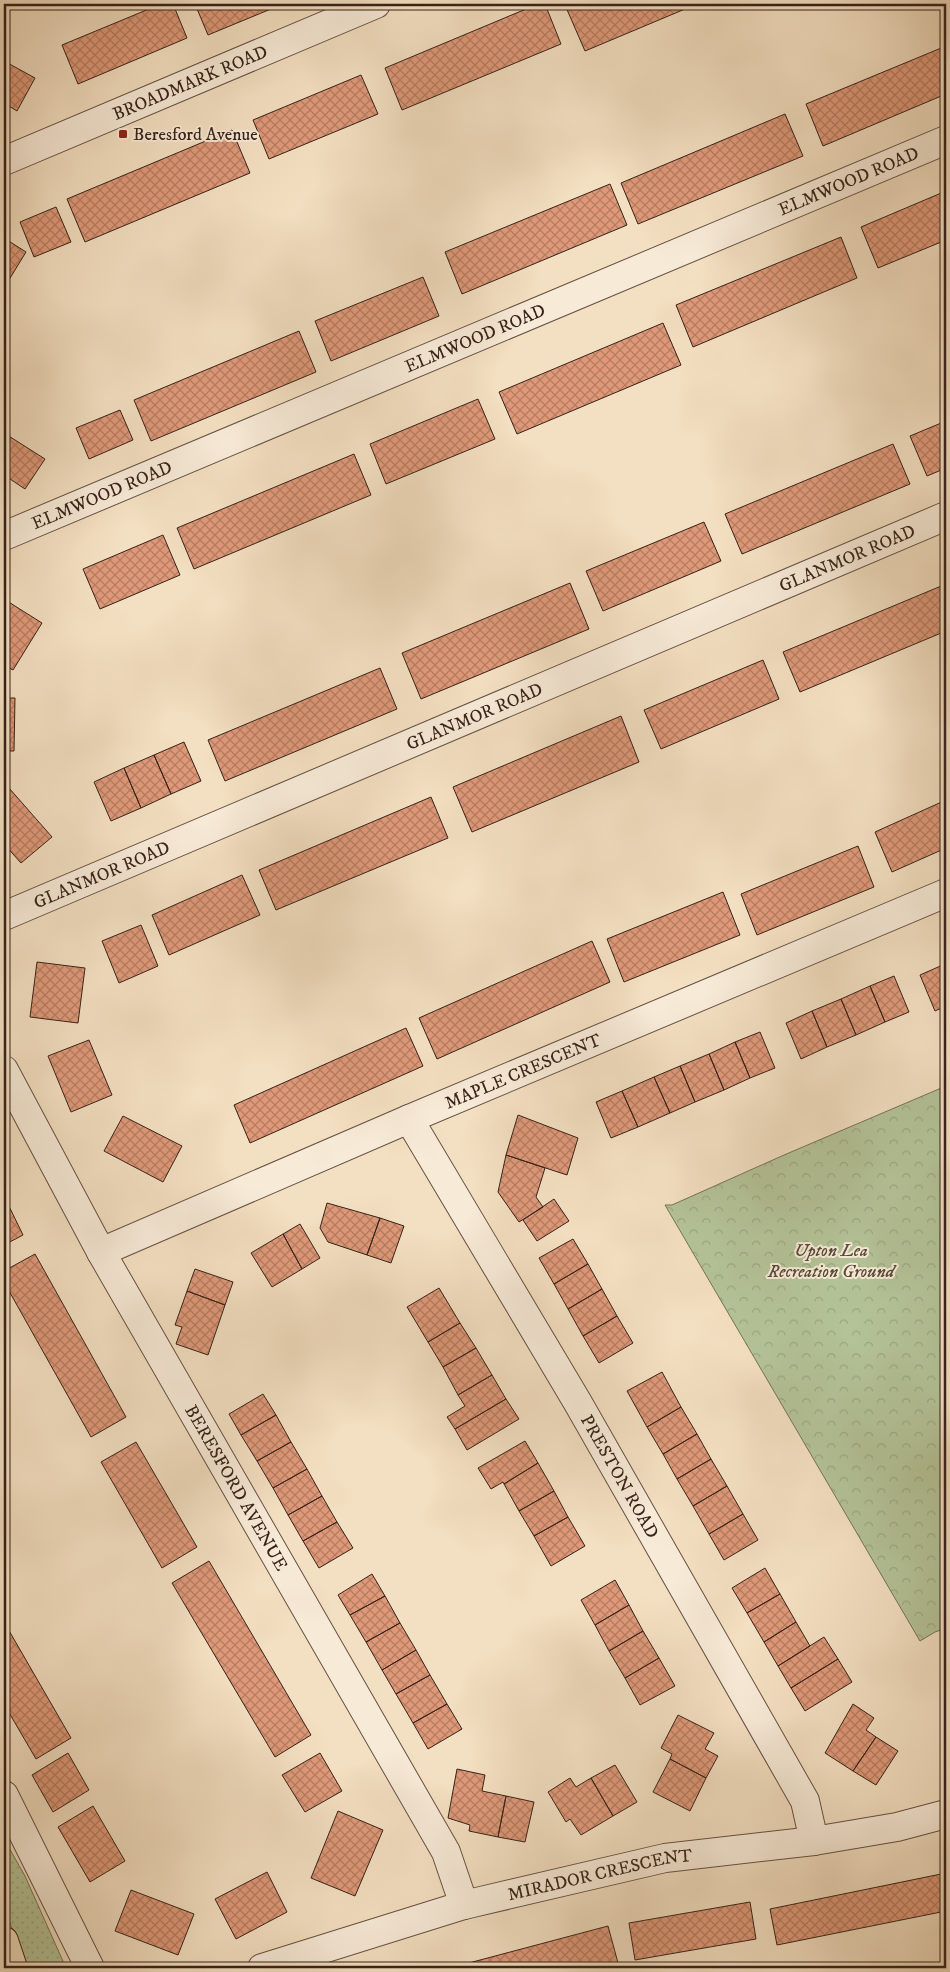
<svg xmlns="http://www.w3.org/2000/svg" width="950" height="1972" viewBox="0 0 950 1972" font-family="'IM FELL DW Pica',serif">
<style>
.grass{fill:url(#grass-dots);stroke:#767258}
.park{fill:url(#park-crowns);stroke:#767258}
.building{fill:url(#building-cross-hatch);stroke:#372219}
.lines{fill:none;stroke-linecap:round;stroke-linejoin:round}
.minor-casing{stroke:#665143;stroke-width:30}
.primary-casing{stroke:#372219;stroke-width:30}
.minor{stroke:#f7ead7;stroke-width:28}
.primary{stroke:#f3dfc1;stroke-width:28}
.poi-dot{fill:#8f2418;stroke:#f7ead7;stroke-width:2}
.labels{text-anchor:middle;stroke-width:4;stroke-linejoin:round;paint-order:stroke}
.street-label{font-size:18px;fill:#372219;stroke:#f7ead7}
.poi-label{font-size:18px;fill:#372219;stroke:#f7ead7;text-anchor:start}
.park-label{font-size:18px;font-style:italic;fill:#564a39;stroke:#f7ead7}
</style>
<defs>
<pattern id="grass-dots" width="8" height="8" patternUnits="userSpaceOnUse" patternTransform="scale(1.25)"><rect width="8" height="8" fill="#b4c398"/><path d="M2 2h.1M6 6h.1" fill="none" stroke="#9ba782" stroke-width="1.8" stroke-linecap="round"/></pattern>
<pattern id="park-crowns" width="20" height="18" patternUnits="userSpaceOnUse" patternTransform="scale(1.25)"><rect width="20" height="18" fill="#b4c398"/><path d="M2 6a3 3 0 1 1 6 0M12 15a3 3 0 1 1 6 0" fill="none" stroke="#9ba782"/></pattern>
<pattern id="building-cross-hatch" width="8" height="8" patternUnits="userSpaceOnUse" patternTransform="scale(1.25)"><rect width="8" height="8" fill="#df9979"/><path d="M0 0l8 8M0 8l8-8" fill="none" stroke="#b67c62"/></pattern>
</defs>
<rect width="100%" height="100%" fill="#f3dfc1"/>
<filter id="stains"><feTurbulence type="fractalNoise" baseFrequency=".004" numOctaves="4"/><feColorMatrix values="0 0 0 0 .2 0 0 0 0 .09 0 0 0 0 .02 0 0 0 .5 -.17"/></filter>
<radialGradient id="worn" r=".72"><stop offset=".6" stop-color="#630" stop-opacity="0"/><stop offset="1" stop-color="#630" stop-opacity=".3"/></radialGradient>
<!-- grass -->
<path class="grass" d="M4 1839 25 1876 66 1968H28L22 1951 4 1910Z"/>
<!-- park -->
<path class="park" d="M946 1086V1628L935 1632 920 1641 665 1205H672L784 1155Z"/>
<!-- building -->
<path class="building" d="M161 4H173L187 38 78 84 62 45Z
M195 4H283L208 35Z
M538 4H545L561 44 402 110 385 68Z
M567 4H697L585 51 565 5Z
M946 46V94L823 146 806 104Z
M4 61 35 78 17 111 4 103Z
M361 75 378 114 269 159 253 120Z
M785 114 803 156 638 224 621 183Z
M232 130 250 173 85 242 67 199Z
M610 184 627 225 462 294 445 252Z
M946 191V240L878 268 861 227Z
M56 207 71 242 34 257 20 222Z
M841 237 857 278 693 347 676 305Z
M4 238 26 252 4 288Z
M423 277 439 316 331 361 315 321Z
M663 323 681 365 517 434 499 392Z
M299 331 316 372 151 441 134 400Z
M478 399 495 439 386 484 370 444Z
M120 410 133 440 89 459 76 428Z
M946 421V468L927 476 910 436Z
M4 433 45 459 25 489 4 475Z
M893 444 910 484 742 554 725 514Z
M354 454 371 495 194 569 177 528Z
M704 522 721 561 603 611 586 571Z
M163 535 180 575 100 609 83 569Z
M570 583 589 629 421 699 402 653Z
M946 584V631L800 692 783 652Z
M7 601 42 623 13 670 4 665V607Z
M763 660 779 699 661 749 644 710Z
M380 668 397 709 225 781 208 740Z
M4 698H15L14 751H4Z
M621 716 639 762 472 832 453 787Z
M184 742 201 781 171 794 154 755Z
M154 755 171 794 141 808 124 768Z
M124 768 141 808 111 821 94 782Z
M9 788 52 837 21 863 4 844V793Z
M431 797 448 838 276 910 259 870Z
M946 800V848L892 872 875 832Z
M858 846 874 887 757 935 741 894Z
M242 875 260 915 169 955 152 915Z
M723 892 740 935 624 982 607 939Z
M141 925 158 966 119 983 102 941Z
M592 941 610 982 437 1059 419 1018Z
M37 962 85 968 78 1023 30 1017Z
M945 964 946 1006 935 1011 920 975Z
M894 976 909 1012 885 1022 870 986Z
M870 986 885 1022 856 1035 841 999Z
M841 999 856 1035 827 1047 812 1011Z
M812 1011 827 1047 801 1059 786 1023Z
M406 1028 423 1066 250 1143 234 1105Z
M760 1032 775 1068 750 1078 735 1042Z
M89 1040 112 1095 71 1112 48 1056Z
M735 1042 750 1078 724 1090 709 1054Z
M709 1054 724 1090 695 1102 680 1066Z
M680 1066 695 1102 670 1113 654 1077Z
M654 1077 670 1113 638 1127 622 1091Z
M622 1091 638 1127 611 1138 596 1102Z
M518 1115 578 1138 567 1175 506 1155Z
M123 1116 182 1146 163 1182 104 1151Z
M506 1155 545 1168 536 1197 543 1207 519 1222 498 1192Z
M4 1196 23 1235 4 1245Z
M554 1199 569 1221 537 1241 523 1220Z
M327 1203 380 1218 367 1255 328 1242 320 1228Z
M380 1218 404 1226 391 1263 367 1255Z
M300 1224 320 1258 302 1269 283 1234Z
M283 1234 302 1269 272 1287 251 1253Z
M573 1239 588 1264 554 1284 539 1258Z
M35 1254 126 1417 91 1437 4 1282V1271Z
M588 1264 602 1289 568 1309 554 1284Z
M195 1269 233 1282 225 1305 187 1291Z
M439 1288 460 1323 428 1342 407 1307Z
M602 1289 617 1316 583 1336 568 1309Z
M187 1291 225 1305 208 1355 176 1344 182 1327 175 1325Z
M617 1316 633 1343 599 1363 583 1336Z
M460 1323 476 1348 443 1367 428 1342Z
M476 1348 492 1375 458 1395 443 1367Z
M662 1372 681 1407 647 1427 627 1391Z
M492 1375 506 1399 455 1429 447 1417 465 1406 458 1395Z
M263 1394 276 1415 241 1435 229 1414Z
M506 1399 519 1419 467 1450 455 1429Z
M681 1407 697 1434 663 1454 647 1427Z
M276 1415 291 1442 257 1461 241 1435Z
M697 1434 711 1459 677 1479 663 1454Z
M525 1441 538 1463 504 1484 503 1482 491 1489 478 1468Z
M136 1442 197 1547 162 1568 101 1462Z
M291 1442 307 1469 273 1488 257 1461Z
M711 1459 727 1486 693 1506 677 1479Z
M538 1463 554 1491 519 1511 504 1484Z
M307 1469 322 1496 288 1515 273 1488Z
M727 1486 743 1514 709 1534 693 1506Z
M554 1491 568 1517 534 1536 519 1511Z
M322 1496 337 1522 303 1541 288 1515Z
M743 1514 758 1540 724 1560 709 1534Z
M568 1517 585 1546 551 1566 534 1536Z
M337 1522 353 1548 319 1568 303 1541Z
M209 1561 311 1735 275 1757 172 1583Z
M765 1568 780 1594 747 1613 732 1588Z
M372 1574 385 1596 350 1615 338 1595Z
M615 1580 629 1605 595 1625 581 1600Z
M780 1594 796 1622 764 1642 747 1613Z
M385 1596 400 1623 366 1642 350 1615Z
M629 1605 643 1631 609 1651 595 1625Z
M4 1622 71 1738 36 1759 4 1704Z
M796 1622 810 1646 778 1666 764 1642Z
M400 1623 416 1650 382 1670 366 1642Z
M643 1631 659 1658 625 1678 609 1651Z
M824 1637 838 1659 791 1688 778 1666Z
M416 1650 430 1675 396 1694 382 1670Z
M659 1658 675 1686 640 1705 625 1678Z
M838 1659 852 1682 805 1711 791 1688Z
M430 1675 447 1704 413 1723 396 1694Z
M447 1704 462 1729 428 1749 413 1723Z
M853 1704 874 1718 866 1730 876 1737 853 1771 825 1753Z
M678 1715 714 1733 705 1749 718 1756 706 1778 670 1759 672 1754 661 1748Z
M876 1737 898 1751 876 1785 853 1771Z
M68 1753 89 1790 53 1812 32 1775Z
M320 1753 342 1791 305 1812 282 1775Z
M670 1759 706 1778 690 1811 653 1792Z
M615 1765 637 1802 613 1816 591 1778Z
M457 1769 485 1775 482 1791 506 1796 498 1837 469 1831 470 1825 448 1818Z
M570 1778 576 1787 591 1778 613 1816 581 1835 570 1819 566 1822 548 1792Z
M506 1796 534 1802 525 1842 498 1837Z
M93 1806 125 1861 90 1882 58 1827Z
M338 1811 383 1830 355 1896 311 1878Z
M267 1872 287 1912 236 1939 215 1899Z
M946 1873V1911L777 1945 770 1909Z
M131 1890 194 1914 178 1955 115 1931Z
M750 1902 756 1939 635 1960 629 1923Z
M608 1926 618 1963 600 1968H450Z"/>
<g class="lines">
<!-- minor casing -->
<g class="minor-casing">
<g id="minor">
<path id="s1" d="M4 161 376 4"/>
<path id="s2" d="M4 536 946 140"/>
<path id="s3" d="M4 916 946 516"/>
<path id="s4" d="M4 1070 101 1252 446 1852 464 1905"/>
<path id="s5" d="M409 1119 578 1403 805 1801 814 1841"/>
<path id="s6" d="M101 1252 409 1119 946 893"/>
<path d="M4 1795 90 1968"/>
<path id="s7" d="M262 1968 464 1905 665 1858 814 1841 897 1827 946 1814"/>
</g>
</g>
<!-- primary casing -->
<g class="primary-casing">
<path id="primary" d="M4 1941 13 1968"/>
</g>
<!-- minor -->
<use href="#minor" class="minor"/>
<!-- primary -->
<use href="#primary" class="primary"/>
</g>
<!-- markers -->
<rect class="poi-dot" x="118" y="129" width="10" height="10" rx="2.5"/>
<g class="labels">
<!-- street labels -->
<g class="street-label">
<text dy="6" stroke="none"><textPath href="#s1" startOffset="202">BROADMARK ROAD</textPath></text>
<text dy="6" stroke="none"><textPath href="#s2" startOffset="916">ELMWOOD ROAD</textPath></text>
<text dy="6" stroke="none"><textPath href="#s2" startOffset="511">ELMWOOD ROAD</textPath></text>
<text dy="6" stroke="none"><textPath href="#s2" startOffset="106">ELMWOOD ROAD</textPath></text>
<text dy="6" stroke="none"><textPath href="#s3" startOffset="916">GLANMOR ROAD</textPath></text>
<text dy="6" stroke="none"><textPath href="#s3" startOffset="511">GLANMOR ROAD</textPath></text>
<text dy="6" stroke="none"><textPath href="#s3" startOffset="106">GLANMOR ROAD</textPath></text>
<text dy="6" stroke="none"><textPath href="#s6" startOffset="459">MAPLE CRESCENT</textPath></text>
<text dy="6" stroke="none"><textPath href="#s5" startOffset="415">PRESTON ROAD</textPath></text>
<text dy="6" stroke="none"><textPath href="#s4" startOffset="478">BERESFORD AVENUE</textPath></text>
<text dy="6" stroke="none"><textPath href="#s7" startOffset="351">MIRADOR CRESCENT</textPath></text>
</g>
<!-- poi labels -->
<g class="poi-label">
<text x="133" y="140">Beresford Avenue</text>
</g>
<!-- park labels -->
<g class="park-label">
<text x="831" y="1256">Upton Lea<tspan x="831" dy="21">Recreation Ground</tspan></text>
</g>
</g>
<!-- margin -->
<rect width="950" height="1972" fill="none" stroke="#f3dfc1" stroke-width="20"/>
<rect x="5" y="5" width="940" height="1962" fill="none" stroke="#372219" stroke-width="2.5"/>
<rect x="10" y="10" width="930" height="1952" fill="none" stroke="#372219"/>
<rect width="100%" height="100%" filter="url(#stains)"/>
<rect width="100%" height="100%" fill="url(#worn)"/>
</svg>
